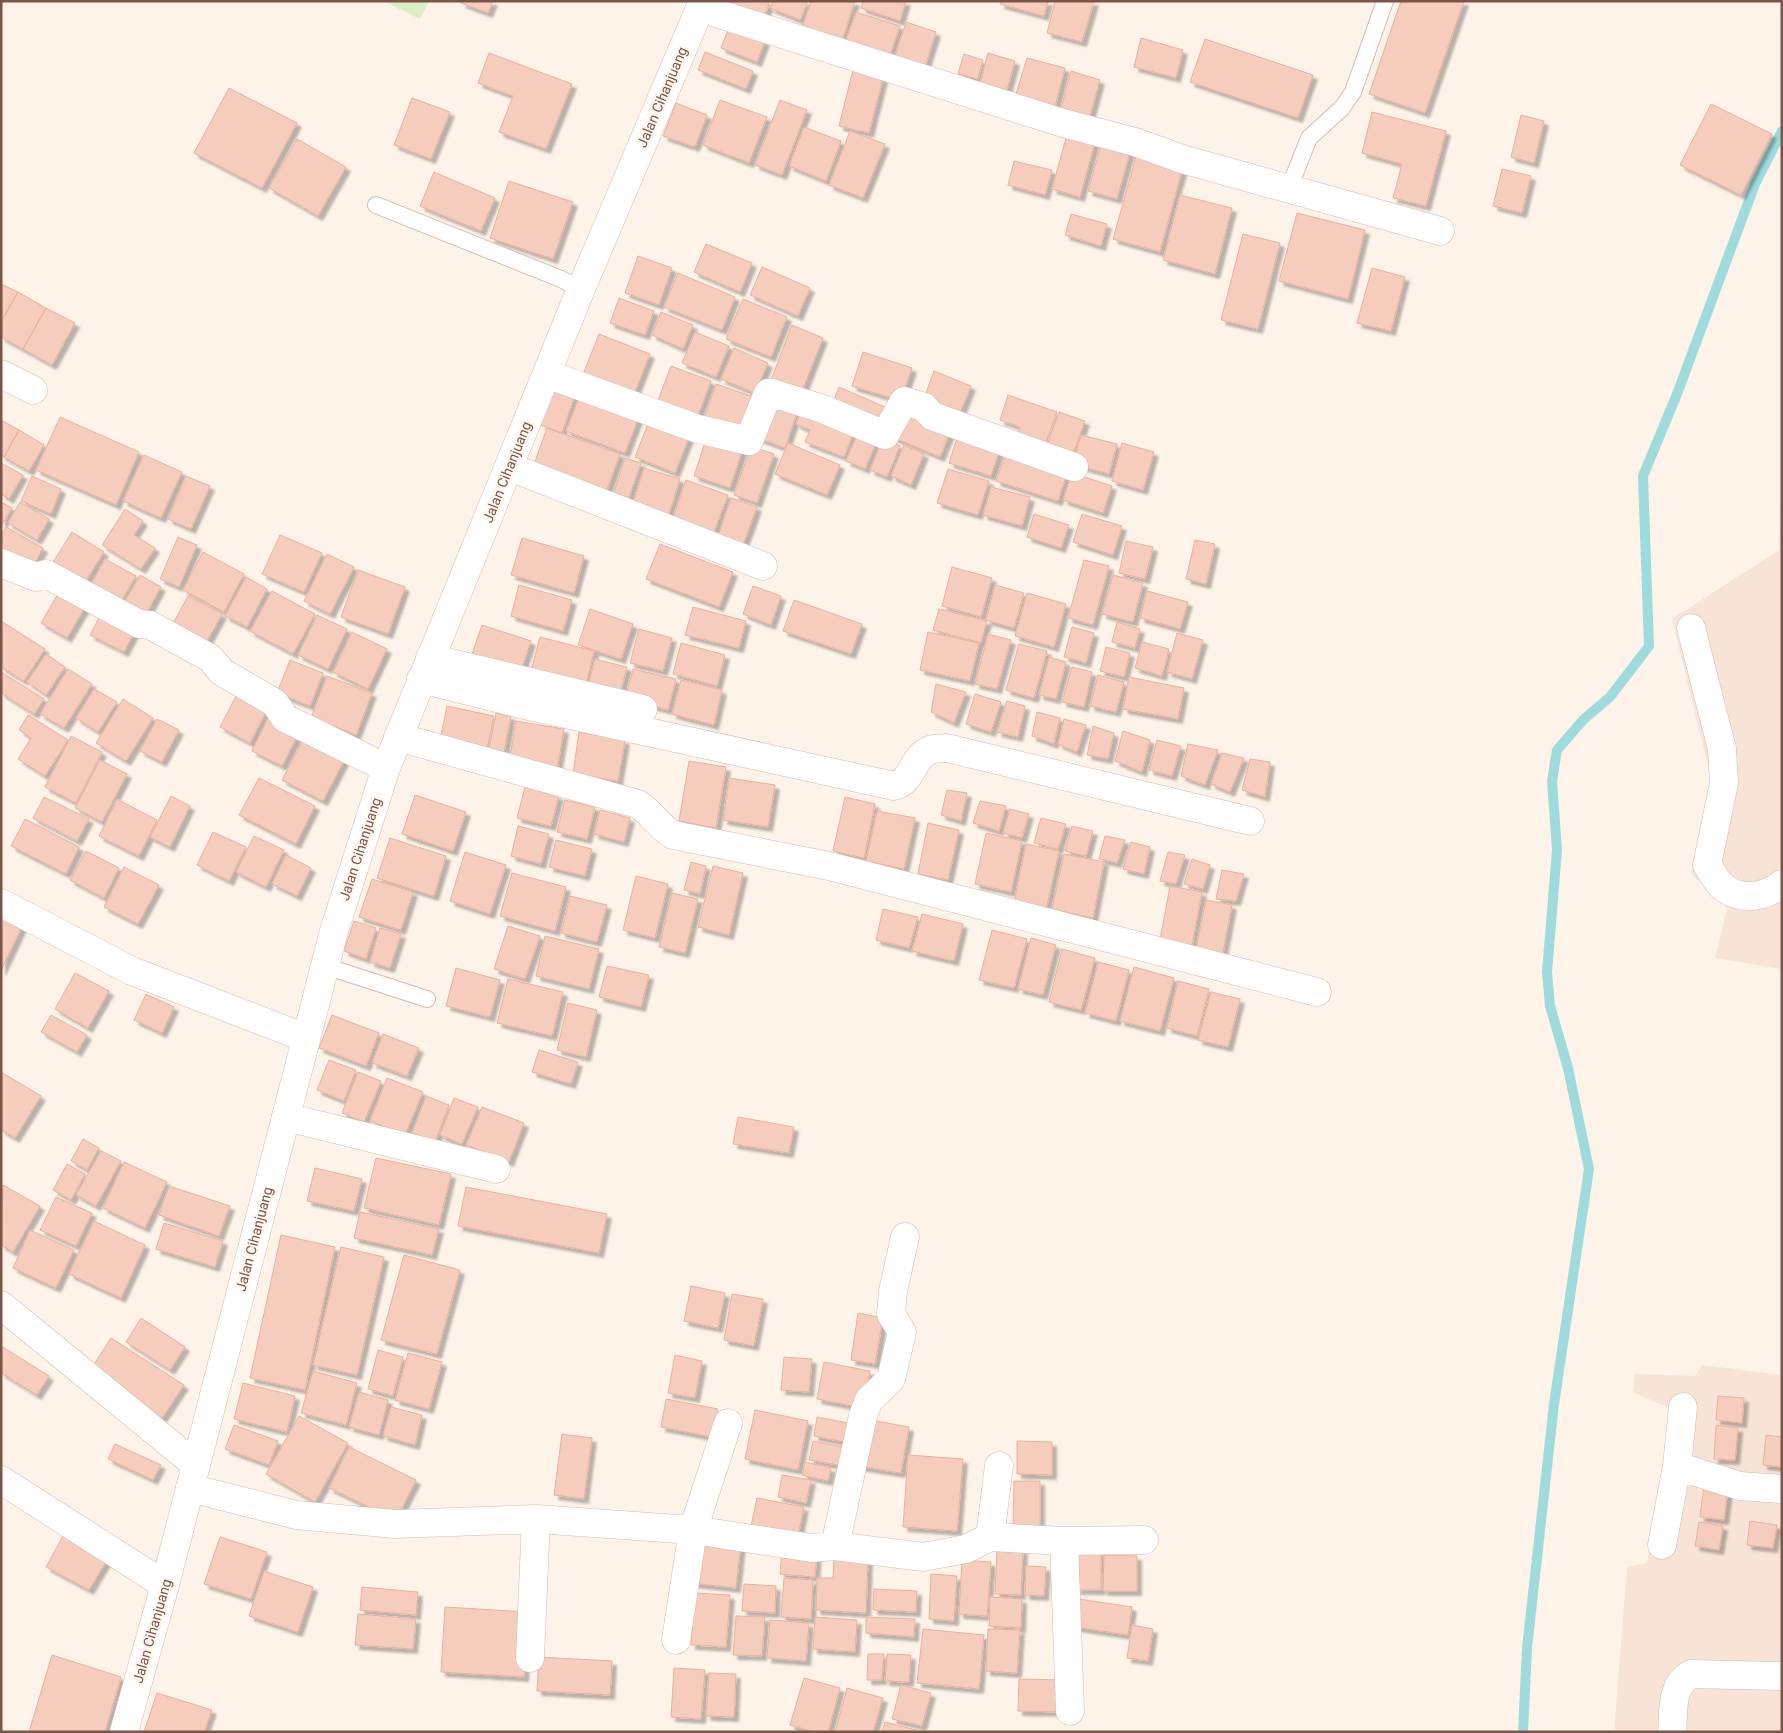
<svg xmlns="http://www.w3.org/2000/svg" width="1783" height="1733" viewBox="0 0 1783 1733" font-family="Roboto,sans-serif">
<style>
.residential{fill:#f7e4d6}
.green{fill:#daeec4}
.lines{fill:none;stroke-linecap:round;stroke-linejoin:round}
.stream{stroke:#9fdbdd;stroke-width:10}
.building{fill:#f6cdbd;stroke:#eab09c;filter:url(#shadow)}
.lane-casing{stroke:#d4bbaf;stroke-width:18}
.street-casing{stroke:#d4bbaf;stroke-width:29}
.secondary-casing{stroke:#dabcae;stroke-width:29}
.lane{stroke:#fff;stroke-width:16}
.street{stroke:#fff;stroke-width:28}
.secondary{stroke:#fff;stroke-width:28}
.labels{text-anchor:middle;stroke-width:5;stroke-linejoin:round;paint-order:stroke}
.street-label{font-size:14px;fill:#7c5549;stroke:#fff7f0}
</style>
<defs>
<filter id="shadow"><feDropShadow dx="4.5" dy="4.5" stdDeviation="1" flood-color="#0004"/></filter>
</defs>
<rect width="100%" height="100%" fill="#fef3e8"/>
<!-- residential -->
<path class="residential" d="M1781 465H1782V969L1715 958 1727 908 1691 874 1711 778 1672 619 1779 550Z
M1702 1365 1782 1375V1732H1614L1627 1567 1647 1563 1671 1409 1633 1392 1635 1374 1695 1376Z"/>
<!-- green -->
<path class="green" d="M383 1H429L420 19Z"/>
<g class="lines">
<!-- stream -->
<path class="stream" d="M1523 1732 1527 1648 1554 1404 1589 1169 1568 1068 1550 1006 1547 972 1557 850 1552 781 1557 750 1584 719 1610 697 1649 646 1643 476 1677 394 1755 184 1782 131"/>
</g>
<!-- building -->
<path class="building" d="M462 1H493L488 13 461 3Z
M724 1H770L764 18Z
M773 1H808L800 20 770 8Z
M811 1H855L842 41 802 28Z
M863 1H906L900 21 861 8Z
M1001 1H1048L1044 16 1000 4Z
M1055 1H1094L1082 42 1047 33Z
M1401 1H1464L1425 113 1369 94Z
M856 12 900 26 890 55 846 40Z
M906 22 936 32 924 70 894 59Z
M729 28 765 41 757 62 721 48Z
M1141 38 1183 50 1176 78 1134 67Z
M1205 39 1313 75 1298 118 1190 82Z
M705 52 753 71 746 89 698 70Z
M489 53 572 84 546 149 499 132 513 96 478 83Z
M988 53 1015 61 1007 90 980 83Z
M964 54 983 60 978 79 958 74Z
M1027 58 1065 68 1054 111 1014 100Z
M853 70 883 78 869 133 839 126Z
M1071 71 1100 80 1090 116 1061 108Z
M229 88 297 123 262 188 194 153Z
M412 98 450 112 431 159 394 145Z
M720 100 767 117 749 163 703 145Z
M780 100 807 110 782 175 755 165Z
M676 103 707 115 695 147 663 136Z
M1711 104 1772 134 1741 195 1680 165Z
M1372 112 1446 131 1426 206 1393 198 1402 164 1362 153Z
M1521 115 1544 121 1534 163 1511 157Z
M804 127 841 141 826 181 789 166Z
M1069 127 1097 135 1080 197 1052 189Z
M850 131 885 144 863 198 829 185Z
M1103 138 1132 145 1117 199 1088 191Z
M297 139 346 167 318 216 269 188Z
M1137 153 1183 167 1160 252 1113 239Z
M1014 161 1052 170 1045 195 1008 185Z
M1502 169 1531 176 1522 213 1493 206Z
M434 172 495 198 481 231 420 206Z
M509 181 573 202 553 259 490 238Z
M1180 195 1232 208 1215 274 1163 260Z
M1297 213 1365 230 1348 299 1279 281Z
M1071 214 1107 224 1101 246 1065 235Z
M1243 234 1280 243 1258 329 1221 320Z
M706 244 752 263 740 292 694 272Z
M638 256 672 268 659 305 625 293Z
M762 267 810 288 798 316 750 295Z
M1372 268 1405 277 1391 331 1357 323Z
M678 273 735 297 722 330 664 307Z
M1 284 18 292 1 322Z
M18 292 46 308 23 349 1 337V322Z
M619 298 654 311 645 335 610 323Z
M743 299 787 317 771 357 726 339Z
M46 308 75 323 52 365 23 349Z
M661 312 693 325 683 349 652 335Z
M792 325 823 338 799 399 768 388Z
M695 332 729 346 716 377 682 363Z
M599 334 650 354 631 402 580 382Z
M734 348 768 363 755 393 721 379Z
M863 352 912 368 901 401 852 386Z
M671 366 711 381 697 418 657 403Z
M934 371 971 386 958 418 922 404Z
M555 384 576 392 562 433 541 425Z
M716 384 760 399 746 437 703 422Z
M839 387 892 410 883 431 830 409Z
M580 395 639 416 625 453 566 431Z
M1008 395 1057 412 1042 453 1014 444 1020 427 1000 420Z
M770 397 799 407 785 448 755 437Z
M803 405 856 427 844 457 805 442 810 430 796 424Z
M903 409 951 430 940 457 892 437Z
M1059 412 1085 421 1070 462 1044 453Z
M60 417 139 452 116 505 36 470Z
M1 420 19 430 4 457 1 455Z
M649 421 689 437 675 473 635 457Z
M547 428 620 454 606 493 533 467Z
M860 428 879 436 865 469 846 461Z
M19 430 44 445 29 471 4 457Z
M708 433 744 445 730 488 694 476Z
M958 435 1000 449 991 476 949 463Z
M1081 435 1117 444 1109 474 1073 464Z
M883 438 900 446 887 477 870 470Z
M788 443 840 465 827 495 775 474Z
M1122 443 1154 452 1143 490 1112 481Z
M904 445 924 454 911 485 891 476Z
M751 446 774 454 757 503 734 495Z
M1006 453 1067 473 1058 501 996 481Z
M144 455 182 472 161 518 123 501Z
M625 458 641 463 628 500 613 495Z
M1 463 23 475 9 499 1 494Z
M644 468 680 479 668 517 632 506Z
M948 469 989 481 978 515 937 503Z
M1072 473 1112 486 1103 513 1063 500Z
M32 476 61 489 51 514 21 501Z
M186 476 210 486 191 529 168 519Z
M686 480 728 495 713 535 672 520Z
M991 487 1030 497 1022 526 983 515Z
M731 498 757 507 742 548 717 539Z
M1 502 12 508 1 526Z
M20 502 49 519 37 540 8 523Z
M125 509 143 521 134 535 155 548 141 569 102 545Z
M1034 514 1069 525 1061 548 1027 537Z
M1082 514 1122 526 1113 555 1073 542Z
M6 527 43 548 31 570 1 553V536Z
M72 532 104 552 80 590 48 570Z
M280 535 322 553 304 592 262 574Z
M178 537 197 545 179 587 160 579Z
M522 538 584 556 574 593 511 575Z
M1195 540 1215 544 1206 584 1186 579Z
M1126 541 1153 547 1145 579 1119 573Z
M660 544 733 572 719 607 646 579Z
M203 552 244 574 224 612 183 590Z
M327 554 354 567 330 614 304 601Z
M105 559 136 576 118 607 88 590Z
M1084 560 1109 566 1093 625 1068 618Z
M952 567 992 578 981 617 942 606Z
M358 570 405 587 388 634 341 617Z
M140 575 161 587 141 623 119 611Z
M1113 575 1143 583 1133 622 1102 614Z
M246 577 267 589 247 627 225 616Z
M519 585 572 600 563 631 511 616Z
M995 585 1024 593 1014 628 986 620Z
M753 586 781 596 771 625 743 614Z
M62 587 88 602 67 638 41 623Z
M272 591 315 614 293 654 250 631Z
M1147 591 1188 602 1180 629 1140 618Z
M1027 593 1066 604 1054 647 1015 636Z
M188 596 222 614 205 645 171 627Z
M794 600 862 624 851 654 783 631Z
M693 607 746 621 739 648 685 635Z
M590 609 633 624 621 659 578 645Z
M939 609 987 621 981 643 933 630Z
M103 610 137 627 124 652 90 635Z
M317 615 347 629 328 669 298 655Z
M1 621 45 649 24 681 1 667Z
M1117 622 1140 629 1135 648 1112 642Z
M482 625 531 641 520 674 471 657Z
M1072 627 1094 633 1086 663 1064 657Z
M639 629 672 638 663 671 630 663Z
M352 632 387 649 368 689 333 672Z
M928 632 979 643 970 681 920 670Z
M1177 633 1203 640 1192 679 1167 672Z
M988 634 1011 640 997 689 975 684Z
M540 637 594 651 585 689 530 675Z
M1142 642 1169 649 1162 676 1135 668Z
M681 643 725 655 717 686 673 674Z
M1019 644 1047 651 1034 698 1006 690Z
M1106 647 1130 653 1124 677 1100 671Z
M46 654 65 667 46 695 27 682Z
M1049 657 1066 662 1056 699 1039 695Z
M595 659 627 667 620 695 588 687Z
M290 660 323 673 310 706 277 693Z
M1072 667 1092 672 1084 707 1062 702Z
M68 669 92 684 64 728 40 714Z
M633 669 676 679 668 710 625 699Z
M1 672 44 699 34 714 1 693Z
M1098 675 1124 682 1116 712 1090 706Z
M327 676 372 693 356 735 311 718Z
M1129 677 1184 688 1178 719 1123 709Z
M681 680 722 690 714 725 672 714Z
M936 684 966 692 954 723 931 712Z
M94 689 117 702 98 732 76 718Z
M975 694 1001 702 991 732 966 724Z
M236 696 266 712 250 743 220 727Z
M123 699 153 718 126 761 96 743Z
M1007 701 1025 706 1018 737 997 732Z
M447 706 494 716 487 749 440 740Z
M1037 712 1060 718 1054 744 1032 736Z
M496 713 511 716 503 758 488 755Z
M28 715 68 740 45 776 18 759 31 738 19 730Z
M268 718 299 733 282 766 252 751Z
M157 719 179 730 162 762 140 751Z
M1064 719 1086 725 1077 752 1058 744Z
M516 721 564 729 557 770 509 762Z
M1093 726 1114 733 1108 759 1087 755Z
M1123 731 1150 740 1142 772 1115 761Z
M579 732 625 740 618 781 573 774Z
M71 736 102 752 76 803 45 787Z
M305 736 346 757 323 801 282 780Z
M1157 740 1181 746 1172 776 1149 770Z
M1188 744 1218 750 1205 785 1181 776Z
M1222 753 1244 758 1230 792 1211 784Z
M1250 759 1270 762 1265 797 1242 790Z
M100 760 127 774 102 822 75 808Z
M689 761 726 767 716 828 679 821Z
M259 778 315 806 296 844 239 815Z
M729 778 775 785 768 827 723 820Z
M525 787 559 796 551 826 517 818Z
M947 790 967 793 961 821 941 815Z
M415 795 466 812 453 851 402 834Z
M171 796 190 806 170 847 150 837Z
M44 797 89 819 77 841 33 818Z
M845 797 875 804 864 858 833 851Z
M117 799 157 820 139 856 99 836Z
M565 800 595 807 587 839 557 832Z
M980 801 1006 806 999 831 973 823Z
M1010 809 1029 814 1022 838 1003 833Z
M600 810 630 818 624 842 594 834Z
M877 811 915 818 904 869 866 861Z
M1041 818 1066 824 1058 849 1034 843Z
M25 819 79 847 66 874 11 846Z
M928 823 959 830 948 880 918 874Z
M518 826 549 834 541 864 511 856Z
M1072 826 1093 831 1086 856 1065 851Z
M213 832 246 847 229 881 197 865Z
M986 833 1022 841 1011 892 975 884Z
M254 836 284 850 266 887 236 872Z
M1105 836 1125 840 1117 863 1099 859Z
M390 838 446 856 434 896 377 878Z
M556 840 592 849 585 876 549 867Z
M1131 842 1150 847 1144 874 1123 869Z
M1026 844 1059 851 1046 910 1014 903Z
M86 851 119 868 104 898 70 880Z
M465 852 506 865 490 914 450 901Z
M1168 852 1185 855 1176 884 1160 881Z
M1064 854 1104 862 1093 918 1052 909Z
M286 855 311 868 297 896 272 884Z
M1192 859 1210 865 1203 889 1184 884Z
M691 862 706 866 700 894 684 890Z
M713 866 743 873 729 935 698 927Z
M124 867 159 885 138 924 104 907Z
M1222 870 1244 874 1236 901 1216 899Z
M512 873 566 887 555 931 500 916Z
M636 876 668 884 655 938 623 930Z
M372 879 413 892 401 930 359 917Z
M1170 886 1202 892 1191 951 1159 945Z
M672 893 698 899 685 953 659 947Z
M570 896 607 905 597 942 561 933Z
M1206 900 1232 905 1222 958 1195 953Z
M1 909 25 920 1 971Z
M883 909 918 917 909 948 876 940Z
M922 914 963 924 954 961 912 951Z
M354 921 376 928 366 959 344 951Z
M508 926 540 936 525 979 494 969Z
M380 928 401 934 390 968 370 962Z
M992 930 1027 939 1014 988 979 980Z
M545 936 599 949 589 989 536 976Z
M1031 938 1056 945 1043 995 1018 989Z
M1062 949 1095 958 1081 1010 1049 1002Z
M1098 962 1129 970 1116 1021 1085 1013Z
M607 966 649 975 641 1007 599 997Z
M1134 967 1174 978 1160 1031 1120 1021Z
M456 968 500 980 490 1017 446 1006Z
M75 973 109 991 88 1028 55 1009Z
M508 979 563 992 552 1036 497 1023Z
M1178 981 1209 989 1197 1036 1167 1028Z
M1211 992 1240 999 1228 1047 1198 1040Z
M146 994 174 1007 162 1033 134 1020Z
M568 1003 597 1010 586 1057 557 1050Z
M51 1015 87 1035 77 1052 41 1032Z
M332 1015 379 1033 366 1066 319 1048Z
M383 1034 419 1048 407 1076 372 1063Z
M539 1050 578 1062 571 1084 532 1072Z
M329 1060 356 1070 344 1101 317 1090Z
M1 1072 41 1096 15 1138 1 1130Z
M358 1072 381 1081 364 1122 342 1113Z
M387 1078 423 1092 405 1135 370 1121Z
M426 1096 449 1105 435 1142 412 1133Z
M454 1098 478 1107 462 1144 440 1135Z
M482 1107 524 1123 509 1162 466 1145Z
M738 1117 794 1127 789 1153 733 1144Z
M83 1139 99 1148 87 1170 71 1161Z
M101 1151 121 1161 96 1206 76 1195Z
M376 1158 451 1174 439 1225 364 1208Z
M124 1162 167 1182 145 1228 103 1208Z
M67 1164 85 1174 71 1200 53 1190Z
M315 1168 362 1179 354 1211 307 1201Z
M3 1185 40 1206 13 1252 1 1245Z
M169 1186 230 1206 219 1236 159 1215Z
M466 1187 607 1214 599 1253 458 1226Z
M56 1197 92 1213 76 1246 40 1230Z
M360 1212 439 1229 432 1255 354 1238Z
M94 1221 145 1245 121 1298 69 1274Z
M164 1223 223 1241 215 1267 156 1249Z
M30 1230 74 1250 56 1288 13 1268Z
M281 1235 335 1247 305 1390 250 1378Z
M341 1247 384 1257 357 1375 313 1365Z
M404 1255 460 1270 437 1354 381 1340Z
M691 1286 725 1293 718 1328 684 1321Z
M732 1294 763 1299 754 1346 724 1340Z
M858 1313 883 1318 875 1364 851 1360Z
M141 1318 185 1347 170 1370 126 1342Z
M111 1338 184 1385 162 1418 89 1372Z
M1 1346 49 1376 37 1395 1 1373Z
M378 1350 403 1357 393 1396 368 1389Z
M408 1353 442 1362 429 1409 395 1400Z
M675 1355 702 1361 695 1398 668 1393Z
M784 1357 812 1359 809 1392 781 1390Z
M824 1362 870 1371 863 1408 817 1399Z
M313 1371 357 1383 346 1425 301 1413Z
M243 1383 295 1396 287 1432 234 1419Z
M359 1392 388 1400 379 1435 349 1427Z
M1718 1396 1744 1398 1742 1423 1716 1420Z
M666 1399 718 1409 712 1437 661 1427Z
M391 1407 422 1415 415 1445 383 1436Z
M755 1410 808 1421 798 1470 745 1459Z
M299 1416 348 1443 315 1502 266 1474Z
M817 1417 853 1424 849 1443 814 1436Z
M865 1419 909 1427 901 1473 857 1466Z
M234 1425 278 1441 269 1465 225 1449Z
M1716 1425 1738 1428 1735 1460 1714 1459Z
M562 1434 592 1438 584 1499 554 1495Z
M1766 1435 1782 1437V1467L1763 1465Z
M813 1441 848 1448 844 1466 809 1460Z
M1017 1441 1052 1442V1475L1017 1474Z
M115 1444 161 1465 153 1480 108 1459Z
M349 1447 416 1480 396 1520 329 1488Z
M908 1455 963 1459 957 1531 903 1527Z
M805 1462 831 1468 828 1481 802 1475Z
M782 1475 811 1480 806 1503 778 1497Z
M1014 1481H1040V1530H1013Z
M1704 1486 1728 1489 1724 1520 1700 1517Z
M757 1498 804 1507 797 1541 750 1531Z
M1750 1521 1777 1525 1773 1548 1747 1545Z
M1699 1522 1723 1526 1719 1550 1695 1546Z
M63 1536 107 1560 89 1590 46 1567Z
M220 1537 267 1552 251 1599 204 1584Z
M695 1538 741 1543 736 1588 691 1583Z
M997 1548 1023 1549 1021 1595 995 1594Z
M782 1549 817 1552 815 1577 780 1574Z
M1078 1550H1101V1590H1076Z
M1104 1555 1137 1556V1591H1103Z
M834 1558 868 1559 866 1613 816 1610 817 1578H833Z
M962 1560 991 1562 987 1616 959 1614Z
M1026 1566 1046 1567 1044 1596 1025 1595Z
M264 1571 313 1587 298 1632 249 1616Z
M931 1574 957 1576 954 1621 929 1619Z
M784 1578 813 1580 811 1619 781 1617Z
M744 1584 776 1586 775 1613 742 1611Z
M362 1587 418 1592 416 1615 360 1610Z
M874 1589 917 1591 916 1612 873 1610Z
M695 1593 730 1595 726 1647 691 1645Z
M990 1597 1022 1599 1021 1628 989 1626Z
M1079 1599 1132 1607 1128 1635 1075 1627Z
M445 1607 528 1612 524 1677 441 1672Z
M358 1614 416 1619 413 1649 355 1645Z
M736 1616 765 1617 762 1656 733 1655Z
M815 1617 857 1620 855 1652 813 1649Z
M866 1617 915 1619 914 1637 866 1633Z
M770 1620 809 1623 806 1661 767 1658Z
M1132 1625 1153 1629 1148 1661 1127 1658Z
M923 1629 984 1635 979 1689 917 1683Z
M988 1629 1020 1630 1017 1673 986 1671Z
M868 1654H884L882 1680H867Z
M887 1654 911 1655 909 1682 885 1681Z
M52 1655 121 1677 105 1732H29Z
M539 1657 612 1661 610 1695 537 1691Z
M674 1668 705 1670 701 1719 671 1717Z
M709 1673 736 1674 734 1717 706 1716Z
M804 1678 840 1688 828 1732H814L790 1725Z
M1019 1679 1065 1680 1063 1712 1018 1711Z
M901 1685 931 1693 922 1726 892 1719Z
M847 1688 883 1698 873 1732H835Z
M157 1693 212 1710 204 1732H144Z
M885 1722 916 1730 915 1732H882Z"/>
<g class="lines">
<!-- lane casing -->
<g class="lane-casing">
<path id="lane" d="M1289 188 1309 138 1342 108 1353 92 1385 1
M376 205 561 279 581 289
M325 966 427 999"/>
</g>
<!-- street casing -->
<g class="street-casing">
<path id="street" d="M700 8 1063 123 1135 142 1182 159 1440 231
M1 374 33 390
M547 374 698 429 749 441 768 393H772L823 409 885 435 904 401 924 407 932 416 1074 467
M510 467 763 566
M1 563 36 577 46 574 139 624 150 625 210 658 222 672 275 703 285 718 386 768
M1691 628 1722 749 1724 783 1707 865C1712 872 1717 883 1724 888 1743 901 1764 897 1782 884
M430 658 643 709
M421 679 525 705 894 786C914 781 912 756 930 750 935 748 942 749 947 748L1250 821
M398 737 638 804C652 813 659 827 673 835L829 866 1317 992
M1 903 132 971 306 1038
M286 1117 496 1169
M1 1305 196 1465
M1677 1466 1683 1407
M1 1480 165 1585
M190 1488 296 1515 395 1524 536 1519 693 1530 812 1548 835 1546 923 1557 966 1549 990 1537 999 1466
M990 1537 1064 1541 1144 1540
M1064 1541 1070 1711
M1662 1545 1677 1466 1740 1486 1782 1489
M835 1546 863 1416 869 1400 891 1379 902 1332 891 1314 893 1291 905 1237
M676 1640 693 1530 728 1423
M530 1658 536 1519
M1672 1732C1674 1710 1670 1686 1691 1674L1782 1676"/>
</g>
<!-- secondary casing -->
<g class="secondary-casing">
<path id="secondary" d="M124 1732 165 1585 334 931 386 768 581 289 703 1"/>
</g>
<!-- lane -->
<use href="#lane" class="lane"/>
<!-- street -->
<use href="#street" class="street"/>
<!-- secondary -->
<use href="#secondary" class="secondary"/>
</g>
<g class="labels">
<!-- street labels -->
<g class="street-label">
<text transform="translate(662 97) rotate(-67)" y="5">Jalan Cihanjuang</text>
<text transform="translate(507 472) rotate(-68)" y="5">Jalan Cihanjuang</text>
<text transform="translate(360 849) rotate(-72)" y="5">Jalan Cihanjuang</text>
<text transform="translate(254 1239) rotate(-75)" y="5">Jalan Cihanjuang</text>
<text transform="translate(152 1631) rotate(-74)" y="5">Jalan Cihanjuang</text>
</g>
</g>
<!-- border -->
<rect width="1783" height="1733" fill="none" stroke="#7c5549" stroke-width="5"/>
</svg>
